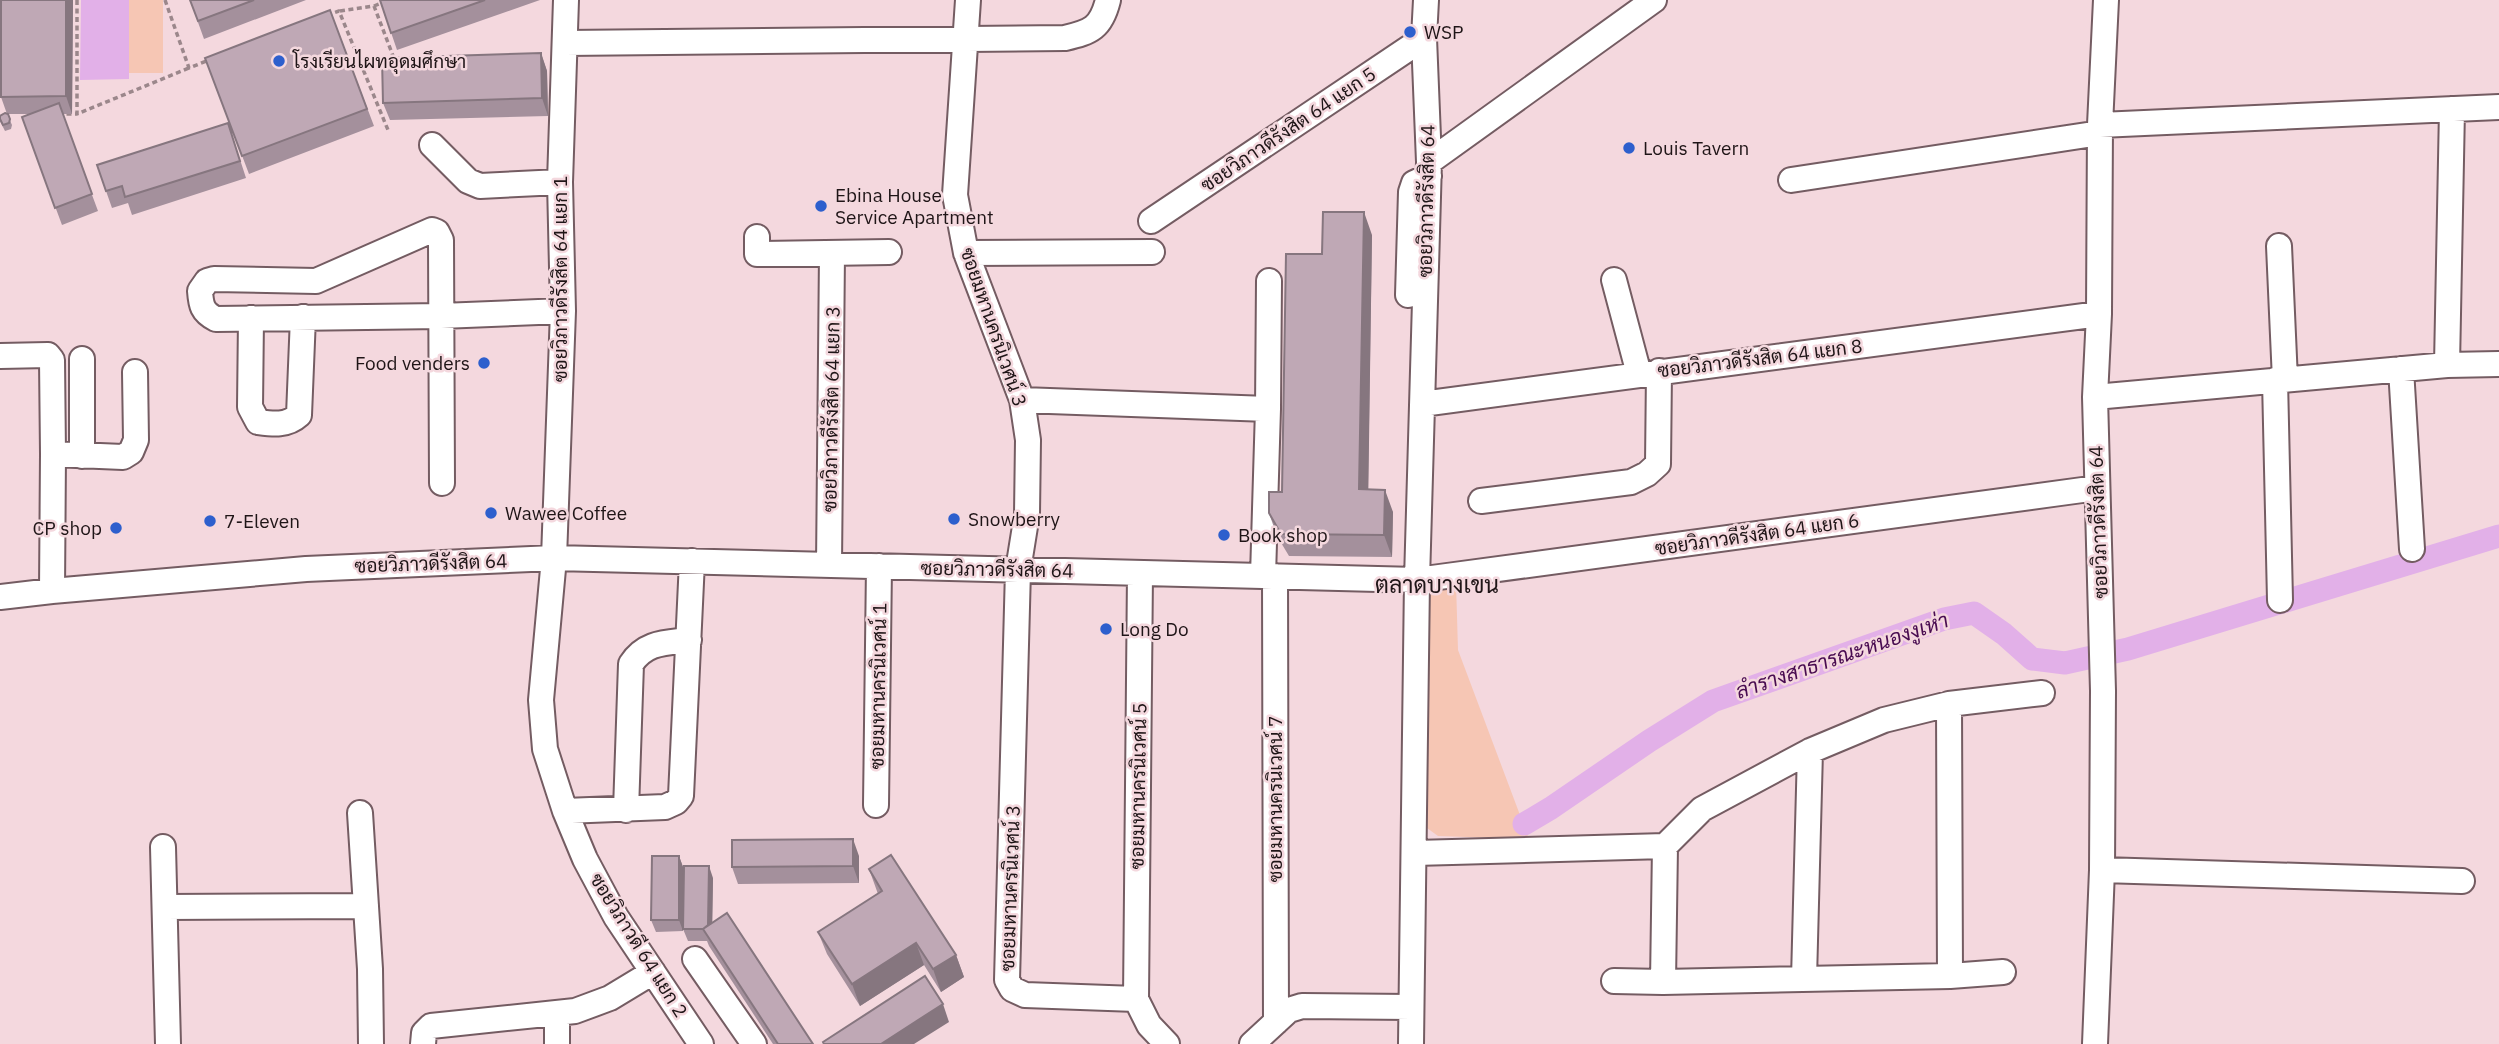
<svg xmlns="http://www.w3.org/2000/svg" width="2499" height="1044" viewBox="0 0 2499 1044" font-family="'IBM Plex Sans',Sarabun,sans-serif">
<style>
.green{fill:#f6c6b4}
.water{fill:#e2b0e8}
.lines{fill:none;stroke-linecap:round;stroke-linejoin:round}
.canal{stroke:#e2b0e8;stroke-width:23}
.minor-casing{stroke:#745c62;stroke-width:28}
.path{stroke:#9b878b;stroke-width:3.5;stroke-dasharray:5 3.5;stroke-linecap:butt}
.minor{stroke:#fff;stroke-width:24}
.wall{fill:#a4909c}
.shaded-wall{fill:#86767f}
.building{fill:#bfa8b5;stroke:#86767f;stroke-width:2}
.poi-dot{fill:#2d5fcd;stroke:#f4d8de;stroke-width:2.5}
.labels{text-anchor:middle;stroke-width:5;stroke-linejoin:round;paint-order:stroke}
.poi-label{font-size:19px;fill:#1f1517;stroke:#f4d8de;text-anchor:start}
.street-label{font-size:19px;fill:#1f1517;stroke:#f4d8de}
.water-label{font-size:21px;font-style:italic;fill:#490c51;stroke:#f4d8de}
.quarter-label{font-size:23px;fill:#1f1517;stroke:#f4d8de}
</style>
<rect width="100%" height="100%" fill="#f4d8de"/>
<!-- green -->
<path class="green" d="M129 0H163V73H128Z
M1456 583 1458 650 1529 839 1438 836 1427 828 1429 587Z"/>
<!-- water -->
<path class="water" d="M81 0H129V79L80 80Z"/>
<g class="lines">
<!-- canal -->
<path class="canal" d="M1524 824 1551 808 1649 741 1713 701 1944 619 1974 613 2004 634 2032 659 2065 663 2128 649 2499 536"/>
<!-- minor casing -->
<g class="minor-casing">
<path id="minor" d="M566 0 560 182 563 311 554 558 541 700 545 749 565 811 585 859 616 917 701 1044
M968 0 955 195 966 253 1022 400 1028 440 1027 514 1018 570 1007 980 1012 989 1025 995 1136 999 1149 1025 1167 1044
M565 43 1065 38C1091 32 1101 28 1108 0
M2100 125 2499 107
M432 145 468 181 480 186 560 182
M1429 162 1654 0
M1791 180 2100 133
M1151 221 1424 38
M757 237V254L889 252
M2279 246 2285 380
M966 253 1152 252
M1614 280 1639 374
M1408 295 1411 192 1414 183 1429 176
M251 318 250 407 258 422C273 424 287 426 299 415L303 317
M0 356 48 355 52 360 53 454 123 457 131 452 136 440 135 372
M82 359V456
M2447 365 2452 109
M2401 369 2412 549
M2275 380 2280 600
M2095 397 2447 365 2499 364
M1022 400 1268 409 1263 576
M1422 404 2099 314
M1268 409 1269 281
M442 483 441 240 437 232 432 230 316 281 214 279 207 281 200 291C201 305 202 312 216 319L441 316 563 311
M1481 501 1631 482 1647 474 1658 464 1659 371
M829 565 832 253
M1275 576 1276 1022
M52 591 53 454
M0 597 52 591 306 569 554 558 1417 580 2097 488
M1949 704 1950 976
M876 805 879 566
M626 810 631 664C645 642 665 643 689 640
M565 811 665 807 676 802 681 796 692 561
M360 813 370 969 371 1044
M1665 846 1663 982 1950 976 2003 972
M163 847 168 1044
M1415 853 1665 846 1702 809 1810 751 1884 720 1949 704 2042 693
M2102 870 2462 881
M165 907 366 906
M695 959 754 1044
M1804 979 1810 751
M1614 981 1663 982
M1136 999 1140 573
M557 1013V1044
M423 1044 424 1033 431 1026 575 1011 610 998 653 972
M1252 1044 1289 1010 1302 1006 1411 1007
M1411 1044 1417 580 1429 162 1424 38 1426 0
M2095 1044 2102 870 2103 691 2095 397 2099 314 2100 125 2106 0"/>
</g>
<!-- path -->
<path class="path" d="M77 0V114L189 68
M165 0 189 68 209 60
M374 6 389 0
M340 11 374 6 395 61
M327 15 339 11 388 130
M360 62 386 61
M58 114H77"/>
<!-- minor -->
<use href="#minor" class="minor"/>
</g>
<!-- wall -->
<path class="wall" d="M73 0 72 114H62L98 211 62 225 22 117 30 114H7L12 125 11 129 5 131 0 121V116L7 114 1 97Z
M190 0H306L204 39Z
M380 0H540L397 50Z
M330 10 374 126 249 174 205 58Z
M541 53 547 71 548 116 390 120 383 103Z
M234 141 246 178 132 215 128 203 112 208 106 191Z
M1372 235 1368 489 1393 512 1392 557 1289 556 1277 536 1269 513 1282 492 1322 254Z
M679 856 683 867V931L656 932 651 920Z
M859 856V883L738 884 732 867Z
M869 869 956 955 964 977 941 992 924 965 860 1006 827 954 818 932 878 894Z
M713 878 712 922 813 1044H773L709 946 707 941H688L683 929Z"/>
<!-- shaded-wall -->
<path class="shaded-wall" d="M66 0H73L72 114 66 96Z
M541 53 547 71 548 116 542 98Z
M1364 212 1372 235 1368 512 1359 489Z
M1385 490 1393 512 1392 557 1384 535Z
M853 839 859 856V883L853 866Z
M679 856 683 867V931L679 920Z
M709 866 713 878 712 941 708 929Z
M916 943 924 965 860 1006 852 984Z
M956 955 964 977 941 992 933 969Z
M943 1004 949 1022 914 1044H881Z"/>
<!-- building -->
<path class="building" d="M1 0H66V96L1 97Z
M190 0H254L198 21Z
M380 0H485L391 33Z
M330 10 367 109 242 156 205 58Z
M541 53 542 98 383 103 382 58Z
M59 103 92 194 55 208 22 117Z
M5 113 8 114 10 119 9 123 3 125 0 119V116Z
M228 123 240 161 125 197 122 186 106 191 97 165Z
M1323 212H1364L1359 489 1385 490 1384 535 1281 534 1269 513V492H1282L1286 254H1322Z
M853 839V866L732 867V840Z
M891 855 956 955 933 969 916 943 852 984 818 932 882 891 869 869Z
M652 856H679V920H651Z
M684 866H709L708 925 703 929H683Z
M727 913 813 1044H778L703 929Z
M925 976 943 1004 881 1044H824L823 1042Z"/>
<!-- markers -->
<g class="poi-dot">
<circle cx="1410" cy="32" r="7"/>
<circle cx="279" cy="61" r="7"/>
<circle cx="1629" cy="148" r="7"/>
<circle cx="821" cy="206" r="7"/>
<circle cx="484" cy="363" r="7"/>
<circle cx="491" cy="513" r="7"/>
<circle cx="954" cy="519" r="7"/>
<circle cx="210" cy="521" r="7"/>
<circle cx="116" cy="528" r="7"/>
<circle cx="1224" cy="535" r="7"/>
<circle cx="1106" cy="629" r="7"/>
</g>
<g class="labels">
<!-- poi labels -->
<g class="poi-label">
<text x="1424" y="39">WSP</text>
<text x="293" y="68">โรงเรียนไผทอุดมศึกษา</text>
<text x="1643" y="155">Louis Tavern</text>
<text x="835" y="202">Ebina House<tspan x="835" dy="22">Service Apartment</tspan></text>
<text x="470" y="370" text-anchor="end">Food venders</text>
<text x="505" y="520">Wawee Coffee</text>
<text x="968" y="526">Snowberry</text>
<text x="224" y="528">7-Eleven</text>
<text x="102" y="535" text-anchor="end">CP shop</text>
<text x="1238" y="542">Book shop</text>
<text x="1120" y="636">Long Do</text>
</g>
<!-- street labels -->
<g class="street-label">
<text transform="translate(1288 129) rotate(-34)" y="7">ซอยวิภาวดีรังสิต 64 แยก 5</text>
<text transform="translate(1426 201) rotate(-89)" y="7">ซอยวิภาวดีรังสิต 64</text>
<text transform="translate(560 279) rotate(-90)" y="7">ซอยวิภาวดีรังสิต 64 แยก 1</text>
<text transform="translate(994 327) rotate(71)" y="7">ซอยมหานครนิเวศน์ 3</text>
<text transform="translate(1760 358) rotate(-7)" y="7">ซอยวิภาวดีรังสิต 64 แยก 8</text>
<text transform="translate(831 409) rotate(-89)" y="7">ซอยวิภาวดีรังสิต 64 แยก 3</text>
<text transform="translate(2098 522) rotate(-92)" y="7">ซอยวิภาวดีรังสิต 64</text>
<text transform="translate(1757 534) rotate(-8)" y="7">ซอยวิภาวดีรังสิต 64 แยก 6</text>
<text transform="translate(431 563) rotate(-2)" y="7">ซอยวิภาวดีรังสิต 64</text>
<text transform="translate(997 569) rotate(1)" y="7">ซอยวิภาวดีรังสิต 64</text>
<text transform="translate(878 686) rotate(-89)" y="7">ซอยมหานครนิเวศน์ 1</text>
<text transform="translate(1138 786) rotate(-89)" y="7">ซอยมหานครนิเวศน์ 5</text>
<text transform="translate(1275 799) rotate(-90)" y="7">ซอยมหานครนิเวศน์ 7</text>
<text transform="translate(1010 888) rotate(-88)" y="7">ซอยมหานครนิเวศน์ 3</text>
<text transform="translate(639 945) rotate(58)" y="7">ซอยวิภาวดี 64 แยก 2</text>
</g>
<!-- water labels -->
<g class="water-label">
<text transform="translate(1842 656) rotate(-19)" y="7">ลำรางสาธารณะหนองงูเห่า</text>
</g>
<!-- quarter labels -->
<g class="quarter-label">
<text x="1437" y="593">ตลาดบางเขน</text>
</g>
</g>
</svg>
